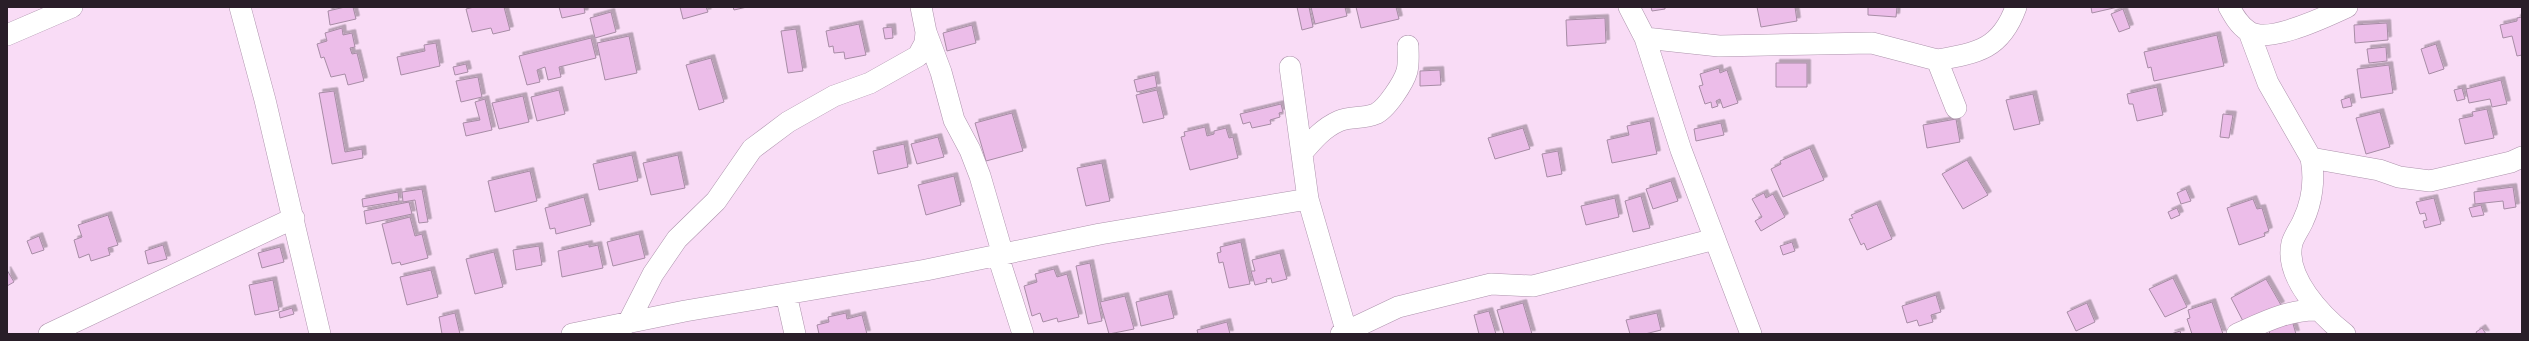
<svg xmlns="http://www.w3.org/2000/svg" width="2529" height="341" viewBox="0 0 2529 341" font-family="Signika,sans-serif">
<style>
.building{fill:#ecbde9;stroke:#a78ca5;filter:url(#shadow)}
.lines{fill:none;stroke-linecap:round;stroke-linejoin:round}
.minor-casing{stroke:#ad93ac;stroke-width:22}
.minor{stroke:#fff;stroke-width:21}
</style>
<defs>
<filter id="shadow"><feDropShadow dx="3.5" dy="-3.5" stdDeviation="0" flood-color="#0004"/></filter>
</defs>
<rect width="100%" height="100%" fill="#f9dcf6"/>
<!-- building -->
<path class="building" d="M345 7H353L356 19 330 25 328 11Z
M474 7H504L510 30 493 34 491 28 472 32 466 9Z
M559 7H584L585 13 562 18Z
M680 7H706L708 12 683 19Z
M733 7H747L734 10Z
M1297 7H1309L1313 27 1302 30Z
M1311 7H1345L1347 16 1315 24Z
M1356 7H1396L1399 19 1361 28Z
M1651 7H1665V9L1652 11Z
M1757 7H1795L1797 21 1761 27Z
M1868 7H1897L1896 17 1868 15Z
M2091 7H2118L2092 13Z
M2123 9 2130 28 2119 32 2111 14Z
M611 12 616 32 595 38 590 18Z
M2522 17V55L2517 56 2512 36 2503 38 2500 25 2517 21V18Z
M1605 18 1606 43 1567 46 1566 20Z
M2387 23 2388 40 2355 43 2354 25Z
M859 24 866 55 845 59 844 52 834 53 833 46 829 47 826 31Z
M972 25 976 43 947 51 943 33Z
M892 27 893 38 885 39 883 28Z
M342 28 343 35 352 33 355 47 350 48 352 54 357 53 364 81 348 85 345 74 331 77 324 57 321 58 317 44 327 41 325 33Z
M796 29 803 71 788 73 781 31Z
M2217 35 2224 66 2154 81 2151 67 2148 68 2144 52Z
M629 36 637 73 605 80 597 43Z
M591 38 596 58 559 67 561 77 548 80 545 67 537 70 540 82 527 85 519 56Z
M436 43 440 66 401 75 397 57 425 51 424 45Z
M2436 44 2444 69 2429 74 2421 49Z
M2386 47 2387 61 2369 63 2367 49Z
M711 58 724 102 699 110 686 65Z
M1776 63H1807V87H1776Z
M466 64 468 72 455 75 453 67Z
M2389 65 2393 93 2361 98 2357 69Z
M1719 68 1720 73 1727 70 1738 103 1723 108 1720 99 1716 101 1718 106 1712 108 1711 102 1705 104 1699 86 1703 85 1700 74Z
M1440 70 1441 85 1420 86V71Z
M1155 75 1157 87 1137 92 1134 80Z
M478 77 482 97 461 102 456 81Z
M2501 80 2507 104 2492 107 2490 99 2469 103 2466 89Z
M2157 87 2163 115 2137 121 2133 104H2129L2127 94Z
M2462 88 2465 99 2457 101 2454 90Z
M559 90 565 114 537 121 531 97Z
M1157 90 1164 118 1143 123 1136 95Z
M334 91 345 152 362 149 363 158 332 164 319 93Z
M2033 94 2040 124 2014 130 2006 100Z
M523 96 529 122 499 129 492 103Z
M2350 97 2352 106 2343 108 2341 100Z
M485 99 492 130 466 136 463 123 480 120 475 102Z
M1281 104 1283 112 1279 113 1280 117 1270 120 1271 124 1252 128 1250 122 1243 124 1240 114Z
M2487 109 2494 138 2465 144 2459 119 2473 116 2472 112Z
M2380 112 2390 147 2366 154 2356 118Z
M1012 113 1023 151 986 161 975 123Z
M2223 114 2233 115 2229 138 2220 137Z
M1956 119 1960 142 1927 148 1923 125Z
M1650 121 1657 154 1612 163 1607 140 1629 135 1627 126Z
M1721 123 1724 135 1696 141 1694 129Z
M1205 127 1207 136 1214 134V131L1226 128 1229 138 1233 137 1238 158 1190 170 1181 137 1185 136 1184 132Z
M1523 128 1530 149 1495 159 1488 138Z
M938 137 944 157 917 164 911 144Z
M904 144 908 167 878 174 873 151Z
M1810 148 1824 180 1783 197 1771 169 1781 164 1780 161Z
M1558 151 1562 174 1547 177 1542 154Z
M632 155 638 181 599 190 593 164Z
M678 155 685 188 651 195 643 163Z
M1967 160 1988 195 1963 209 1942 174Z
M1102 163 1110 201 1086 206 1077 168Z
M530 171 537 201 495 212 488 181Z
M954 176 961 205 926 215 918 185Z
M1671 181 1678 201 1653 209 1646 189Z
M2513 187 2516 207 2504 209 2503 201 2475 204 2474 192Z
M422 189 428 222 419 223 415 200 403 202 402 192Z
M2186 189 2191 201 2181 204 2177 193Z
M398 192 399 201 363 207 362 199Z
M1764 193 1766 198 1773 194 1785 217 1761 231 1755 221 1762 217 1752 199Z
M1641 196 1650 228 1633 232 1625 201Z
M584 197 591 225 556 234 555 228 550 229 545 208Z
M1615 198 1619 217 1586 225 1581 206Z
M2434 198 2441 224 2425 228 2423 221 2427 220 2425 213 2420 214 2416 202Z
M2253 199 2257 209 2262 208 2269 231 2264 233 2265 236 2239 245 2227 208Z
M409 202 412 214 366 224 364 211Z
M1877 204 1892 239 1867 250 1864 243 1861 245 1849 219 1853 218 1851 215Z
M2481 205 2484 215 2472 217 2469 208Z
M2177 208 2180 215 2171 219 2168 212Z
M108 215 118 245 108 248 110 255 91 261 89 254 79 258 74 240 82 237 78 225Z
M410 217 415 236 422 234 428 258 401 265 400 262 392 264 382 224Z
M639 234 645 258 613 266 607 242Z
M39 236 44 250 32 254 27 241Z
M1241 242 1250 284 1229 288 1223 262 1219 263 1217 253 1221 252 1220 247Z
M1792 242 1795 251 1783 255 1780 246Z
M589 244V247L598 245 603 268 562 277 558 251Z
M163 245 167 259 148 264 145 251Z
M539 246 542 265 516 270 513 250Z
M280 247 284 262 262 268 258 253Z
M494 252 503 287 475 294 466 259Z
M1280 253 1287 279 1272 283 1271 278 1266 279 1267 282 1255 285 1251 271H1255L1252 260Z
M1090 263 1102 321 1088 324 1076 266Z
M1054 269 1057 277 1067 274 1079 317 1058 322 1057 318 1043 322 1040 313 1032 316 1024 286 1037 282 1035 274Z
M7 270 14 282 7 286Z
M431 270 438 297 407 305 400 277Z
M2173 278 2187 307 2165 317 2149 289Z
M2266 279 2281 305 2245 325 2231 298Z
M273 280 279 310 255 315 249 285Z
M1168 294 1174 318 1141 326 1136 302Z
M1936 295 1941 312 1931 315 1933 322 1919 326 1917 320 1907 323 1902 306Z
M1125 296 1134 329 1109 334 1100 302Z
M2212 302 2223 334H2192L2187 319 2190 318 2188 310Z
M1523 303 1532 334H1504L1497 310Z
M2087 303 2095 322 2076 331 2067 312Z
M292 308 294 314 280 318 279 312Z
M1489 311 1496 334H1479L1474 315Z
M455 313 460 334H442L439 317Z
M846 313 847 319 862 315 867 334H819L817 325 829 322 828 317Z
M1657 313 1661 330 1645 334H1630L1626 320Z
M2291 317 2296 334H2270L2267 325Z
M1227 322 1230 334H1198L1197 330Z
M2482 328 2486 334H2477L2476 332Z
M2180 331 2181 334H2171Z"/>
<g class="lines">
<!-- minor casing -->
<g class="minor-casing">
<path id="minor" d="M240 7 265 100 320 334
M1629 7 1645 38 1681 150 1751 334
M2229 7C2234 16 2239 25 2248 31 2268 45 2327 16 2347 7
M926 32 941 72 954 120 970 150 980 176 1003 255
M2249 32 2268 83 2311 158C2315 179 2312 202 2303 221 2300 228 2294 236 2292 243 2284 277 2322 316 2345 334
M7 35 72 7
M1645 38 1719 46 1872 43 1937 60 1956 108
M1937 60C1978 53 2001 49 2016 7
M1290 67 1308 199 1346 330
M1302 153C1313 140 1323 128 1339 121 1350 116 1364 119 1375 114 1386 110 1404 82 1407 71 1409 63 1408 54 1408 46
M2311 158 2379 170 2399 177 2430 181 2511 162 2522 157
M998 256 1023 334
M786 294 795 334
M628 323 653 274 677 239 716 201 752 149 788 122 834 96 870 83 918 56 925 43 926 32 921 7
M49 334 294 218
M572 334 685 311 926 270 1100 234 1308 199
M1341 334 1398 307 1491 284 1533 286 1715 239
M2237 334C2264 322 2289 309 2319 310"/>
</g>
<!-- minor -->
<use href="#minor" class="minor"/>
</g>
<!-- border -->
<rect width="2529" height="341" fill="none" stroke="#291e28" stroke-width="16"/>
</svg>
